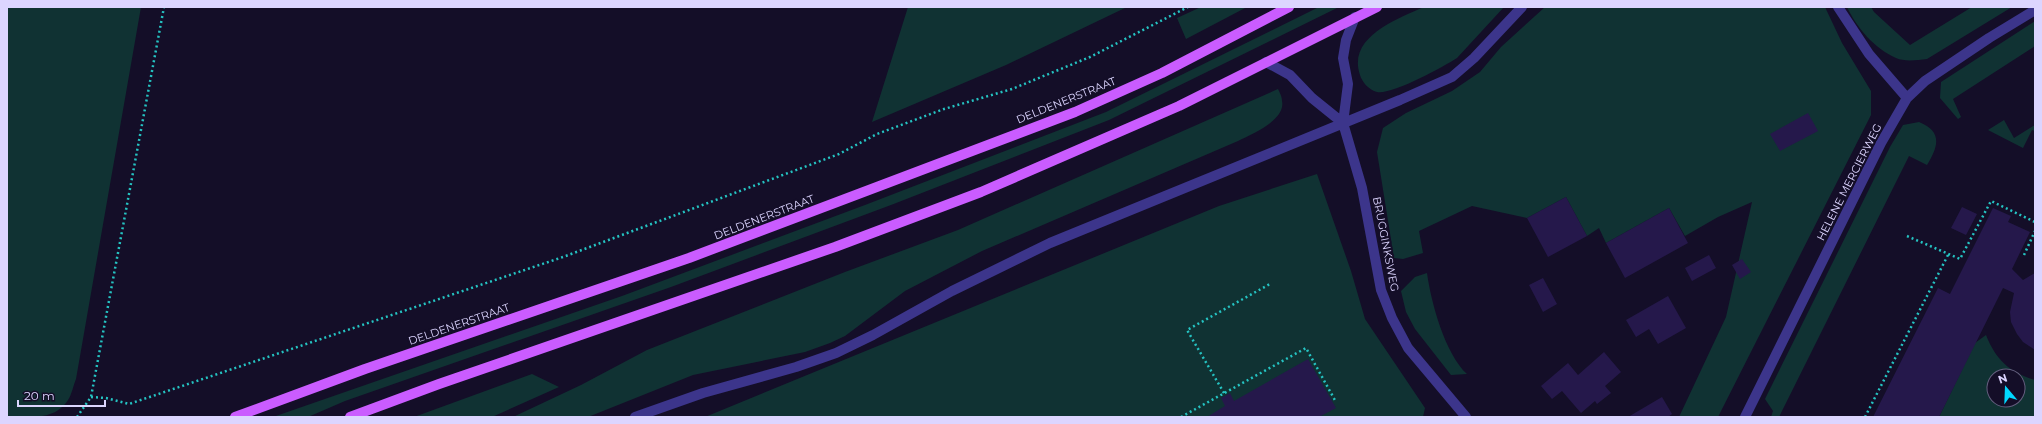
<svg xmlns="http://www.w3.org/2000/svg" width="2042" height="424" viewBox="0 0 2042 424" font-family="Montserrat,sans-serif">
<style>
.green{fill:#103233;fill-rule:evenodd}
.building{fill:#25184b}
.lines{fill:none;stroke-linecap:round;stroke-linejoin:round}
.path{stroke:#25c3c2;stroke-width:2.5;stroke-dasharray:2 3;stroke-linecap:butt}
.minor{stroke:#3c358b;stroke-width:10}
.primary{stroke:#ca5cff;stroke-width:10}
.labels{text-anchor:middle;stroke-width:4;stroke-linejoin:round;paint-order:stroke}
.street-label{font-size:11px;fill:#dcd5ff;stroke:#140e28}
</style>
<rect width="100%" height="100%" fill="#140e28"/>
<!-- green -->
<path class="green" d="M7 7H141L76 379C73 386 72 394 68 400 55 421 28 417 7 417Z
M908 7H1127L1006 65 872 122Z
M1201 7H1247L1186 39 1177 18Z
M1319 7H1339L1109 120 891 205 671 287 345 401 308 417H273L622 296 865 205 1106 112Z
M1424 7H1504L1457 58C1443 67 1392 95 1377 92 1369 90 1362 82 1360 75 1347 37 1397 19 1424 7Z
M1545 7H1825L1842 43 1871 91V115L1718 417H1679L1726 317 1752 202 1718 217 1685 236 1669 208 1606 243 1599 228 1587 236 1566 197 1527 218 1472 206 1419 231 1423 253 1403 259 1394 258 1377 152 1383 128 1406 113 1452 91 1480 72 1501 47Z
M1847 7H1871L1874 12 1910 45 1972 7H2012L1927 59C1917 60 1905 62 1896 58 1874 48 1857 28 1847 7Z
M2035 21V46L1953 99 1961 117 1958 119 1940 98 1941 82Z
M1278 89C1280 93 1282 97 1282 101 1286 120 1252 134 1238 141L982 251 905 291 845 336 830 343 805 352 693 375 588 417H513L581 385 647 350 845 272 958 230Z
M2004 120 2014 138 2035 125V131L2032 130 2023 148 1988 130Z
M1919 122C1942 131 1939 146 1927 165L1909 156 1779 417H1771L1773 411 1765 399 1890 147 1903 125Z
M1317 174 1351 271 1365 319 1425 408 1423 417H705L1219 206Z
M1427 273C1431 302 1445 354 1467 374L1451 375 1415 329 1406 312 1401 291 1415 277Z
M1986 335C1996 360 2009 372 2035 380V417H1939L1975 343ZM1994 376H2018V400H1994Z
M532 374 559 387 492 417H414Z"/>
<!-- building -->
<path class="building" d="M1808 113 1818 131 1780 151 1770 134Z
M1566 197 1587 236 1548 257 1527 218Z
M1962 207 1977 214 1966 235 1951 228Z
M1669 208 1688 243 1625 278 1606 243Z
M1993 208 2011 216 2008 222 2030 232 2012 269 2023 280 2035 273V350L2023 342 2017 334 2011 322 2010 312 2014 293 2003 288 1939 417H1873L1938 288 1950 294Z
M1709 255 1716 268 1692 281 1685 268Z
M1742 259 1751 272 1740 279 1732 265Z
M1543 278 1557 304 1543 312 1529 285Z
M1668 296 1686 328 1658 344 1649 329 1636 337 1626 320Z
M1604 352 1621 372 1605 386 1611 393 1597 404 1595 401 1581 413 1562 391 1552 399 1541 386 1568 363 1578 375Z
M1308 359 1336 408 1319 417H1207L1225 406 1221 398 1230 393 1234 401Z
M1662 397 1672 414 1668 417H1628Z"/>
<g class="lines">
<!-- path -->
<path class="path" d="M1907 236 1960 259 1991 201 2035 222
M2024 255 2035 231
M1224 393 1187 330 1270 284
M91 397 106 398 129 404 563 257 839 154 877 134 944 109 1012 89 1090 57 1188 7
M77 417 91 397 164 7
M1181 417 1306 348 1336 402
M1865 417 1948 255"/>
<!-- minor -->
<path class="minor" d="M1838 7 1869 54 1907 98
M1355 17 1346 40 1343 58 1348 84 1343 123 1362 188 1381 290 1392 318 1408 348 1466 417
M1266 62 1290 75 1312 98 1343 123
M635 417 703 393 796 367 836 353 873 335 952 291 1050 243 1400 100 1452 77 1474 58 1522 7
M1745 417 1881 143 1907 98 1925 81 1989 38 2035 10"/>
<!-- primary -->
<path class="primary" d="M235 417 365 369 689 258 1075 112 1162 73 1289 7
M350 417 439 384 835 247 981 192 1179 106 1377 7"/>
</g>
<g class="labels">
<!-- street labels -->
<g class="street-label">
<text transform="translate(1066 100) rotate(-22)" y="4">DELDENERSTRAAT</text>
<text transform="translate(1849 182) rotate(-63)" y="4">HELENE MERCIERWEG</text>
<text transform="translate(764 217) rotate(-21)" y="4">DELDENERSTRAAT</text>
<text transform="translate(1386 244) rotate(79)" y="4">BRUGGINKSWEG</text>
<text transform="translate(459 324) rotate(-19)" y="4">DELDENERSTRAAT</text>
</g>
</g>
<!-- border -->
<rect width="2042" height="424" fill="none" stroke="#dcd5ff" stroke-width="16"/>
<!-- north arrow -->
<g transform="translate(2006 388) rotate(341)"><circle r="19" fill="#140e28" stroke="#645e7e"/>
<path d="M0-3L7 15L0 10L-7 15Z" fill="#01d8ff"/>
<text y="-6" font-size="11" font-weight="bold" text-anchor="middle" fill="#dcd5ff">N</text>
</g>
<!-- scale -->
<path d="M18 400v6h87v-6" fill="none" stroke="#dcd5ff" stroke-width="2"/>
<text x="24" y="400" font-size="12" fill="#dcd5ff" stroke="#140e28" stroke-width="3" paint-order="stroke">20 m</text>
</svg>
